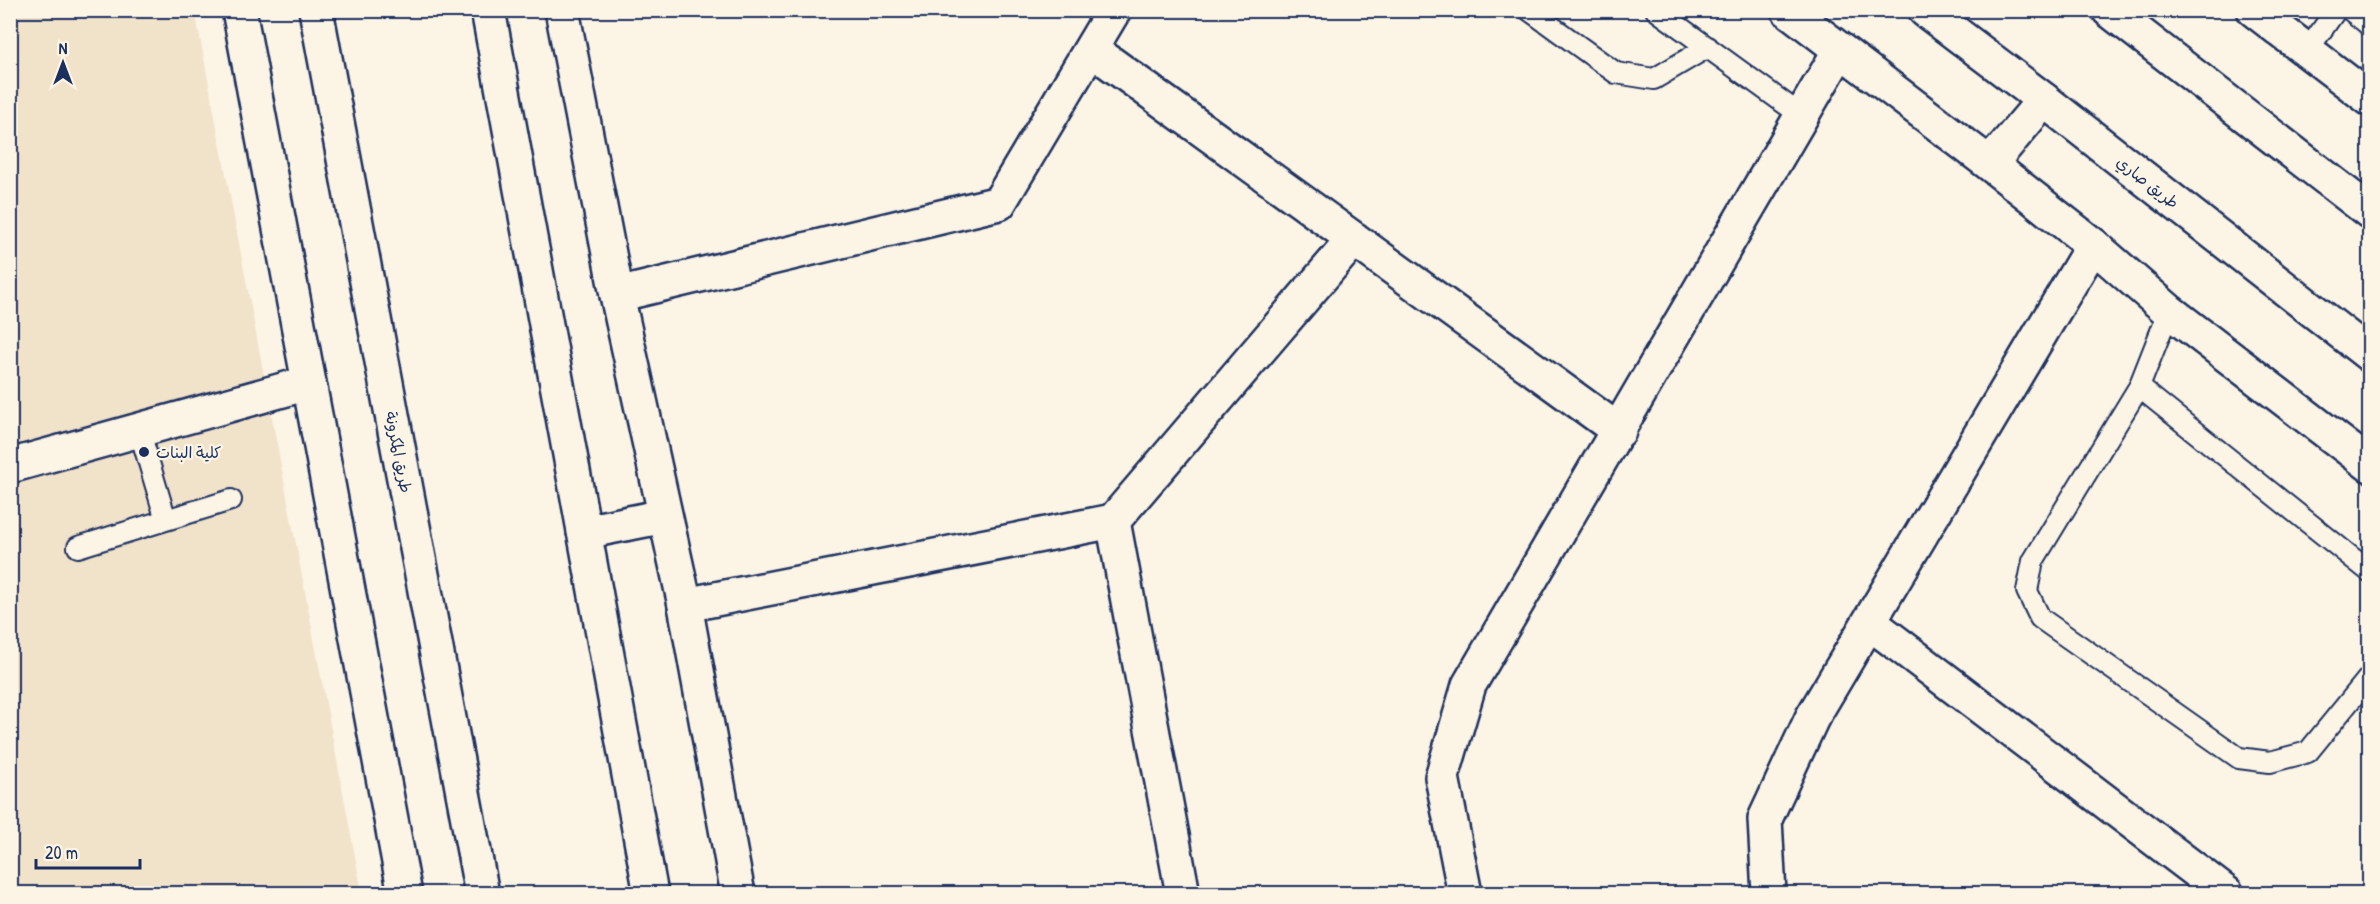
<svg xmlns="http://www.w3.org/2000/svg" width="2380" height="904" viewBox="0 0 2380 904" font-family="'Patrick Hand','Playpen Sans Arabic',sans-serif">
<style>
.built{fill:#f1e2ca}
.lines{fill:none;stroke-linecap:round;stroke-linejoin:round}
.lane-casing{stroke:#1b2f5e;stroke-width:24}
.street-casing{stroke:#1b2f5e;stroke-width:38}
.secondary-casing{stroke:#1b2f5e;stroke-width:38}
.primary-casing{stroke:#1b2f5e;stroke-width:38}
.lane{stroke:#fcf5e5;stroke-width:20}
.street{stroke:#fcf5e5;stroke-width:33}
.secondary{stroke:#fcf5e5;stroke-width:33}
.primary{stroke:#fcf5e5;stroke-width:33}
.poi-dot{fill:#1b2f5e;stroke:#fcf5e5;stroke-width:2}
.labels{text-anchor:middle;stroke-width:4.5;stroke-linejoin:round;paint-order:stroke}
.street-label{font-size:16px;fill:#1b2f5e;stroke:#fcf5e5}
.poi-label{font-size:16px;fill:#1b2f5e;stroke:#fcf5e5;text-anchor:start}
</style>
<rect width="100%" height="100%" fill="#fcf5e5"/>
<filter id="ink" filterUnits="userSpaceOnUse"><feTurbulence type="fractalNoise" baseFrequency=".0167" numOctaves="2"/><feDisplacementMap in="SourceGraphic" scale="12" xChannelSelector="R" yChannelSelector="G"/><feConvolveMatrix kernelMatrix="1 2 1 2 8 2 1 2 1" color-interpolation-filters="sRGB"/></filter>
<g filter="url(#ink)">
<!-- built -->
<path class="built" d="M10 11H195L362 893H11Z"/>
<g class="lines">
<!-- lane casing -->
<g class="lane-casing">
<path id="lane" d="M1529 10 1616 73 1654 79 1708 47
M1656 10 1802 116
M2350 10 2370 26
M2307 51 2336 10
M2169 311 2139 387 2033 561 2027 591 2040 618 2239 758 2270 762 2308 752 2370 676
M2139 387 2370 572
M139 429 166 520
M78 547 231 500"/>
</g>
<!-- street casing -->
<g class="street-casing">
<path id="street" d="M1091 49 1619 431
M617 295 999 203 1114 10
M10 466 308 383
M1113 521 1183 894
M685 605 1113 521 1354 239
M1869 622 2227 894
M1465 894 1442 777 1469 685 1840 50
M1769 894 1765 819 1812 718 2093 245"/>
</g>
<!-- secondary casing -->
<g class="secondary-casing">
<path id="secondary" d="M239 10 405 894
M562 10 617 295 685 605 738 894
M1788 10 1990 164 2093 245 2169 311 2370 465
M2254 10 2370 99
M1990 164 2044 100
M584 532 665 516"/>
</g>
<!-- primary casing -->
<g class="primary-casing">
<path id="primary" d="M316 10 482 894
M488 10 651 894
M1925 10 2044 100 2370 355
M2109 10 2370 212"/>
</g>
<!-- lane -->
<use href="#lane" class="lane"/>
<!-- street -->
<use href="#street" class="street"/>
<!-- secondary -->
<use href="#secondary" class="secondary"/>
<!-- primary -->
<use href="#primary" class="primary"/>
</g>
</g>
<!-- markers -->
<circle class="poi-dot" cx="144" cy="452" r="6"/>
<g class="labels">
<!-- street labels -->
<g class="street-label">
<text transform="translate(2148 182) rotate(38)" y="6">طريق صاري</text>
<text transform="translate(399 452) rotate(79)" y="6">طريق المكرونة</text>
</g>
<!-- poi labels -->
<g class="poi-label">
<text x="156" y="458">كلية البنات</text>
</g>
</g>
<!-- margin -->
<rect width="2380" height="904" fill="none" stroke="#fcf5e5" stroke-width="36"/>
<rect x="18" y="18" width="2344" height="868" fill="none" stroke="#1b2f5e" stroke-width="2" filter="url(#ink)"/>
<!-- north arrow -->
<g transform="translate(63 63)" stroke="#fcf5e5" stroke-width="4.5" paint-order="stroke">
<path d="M0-4.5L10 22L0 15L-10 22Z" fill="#1b2f5e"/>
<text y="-9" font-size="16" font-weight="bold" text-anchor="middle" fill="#1b2f5e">N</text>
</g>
<!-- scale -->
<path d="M36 859v9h104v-9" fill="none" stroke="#1b2f5e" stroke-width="3"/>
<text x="45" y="859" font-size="18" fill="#1b2f5e" stroke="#fcf5e5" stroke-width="4.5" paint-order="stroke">20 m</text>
</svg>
